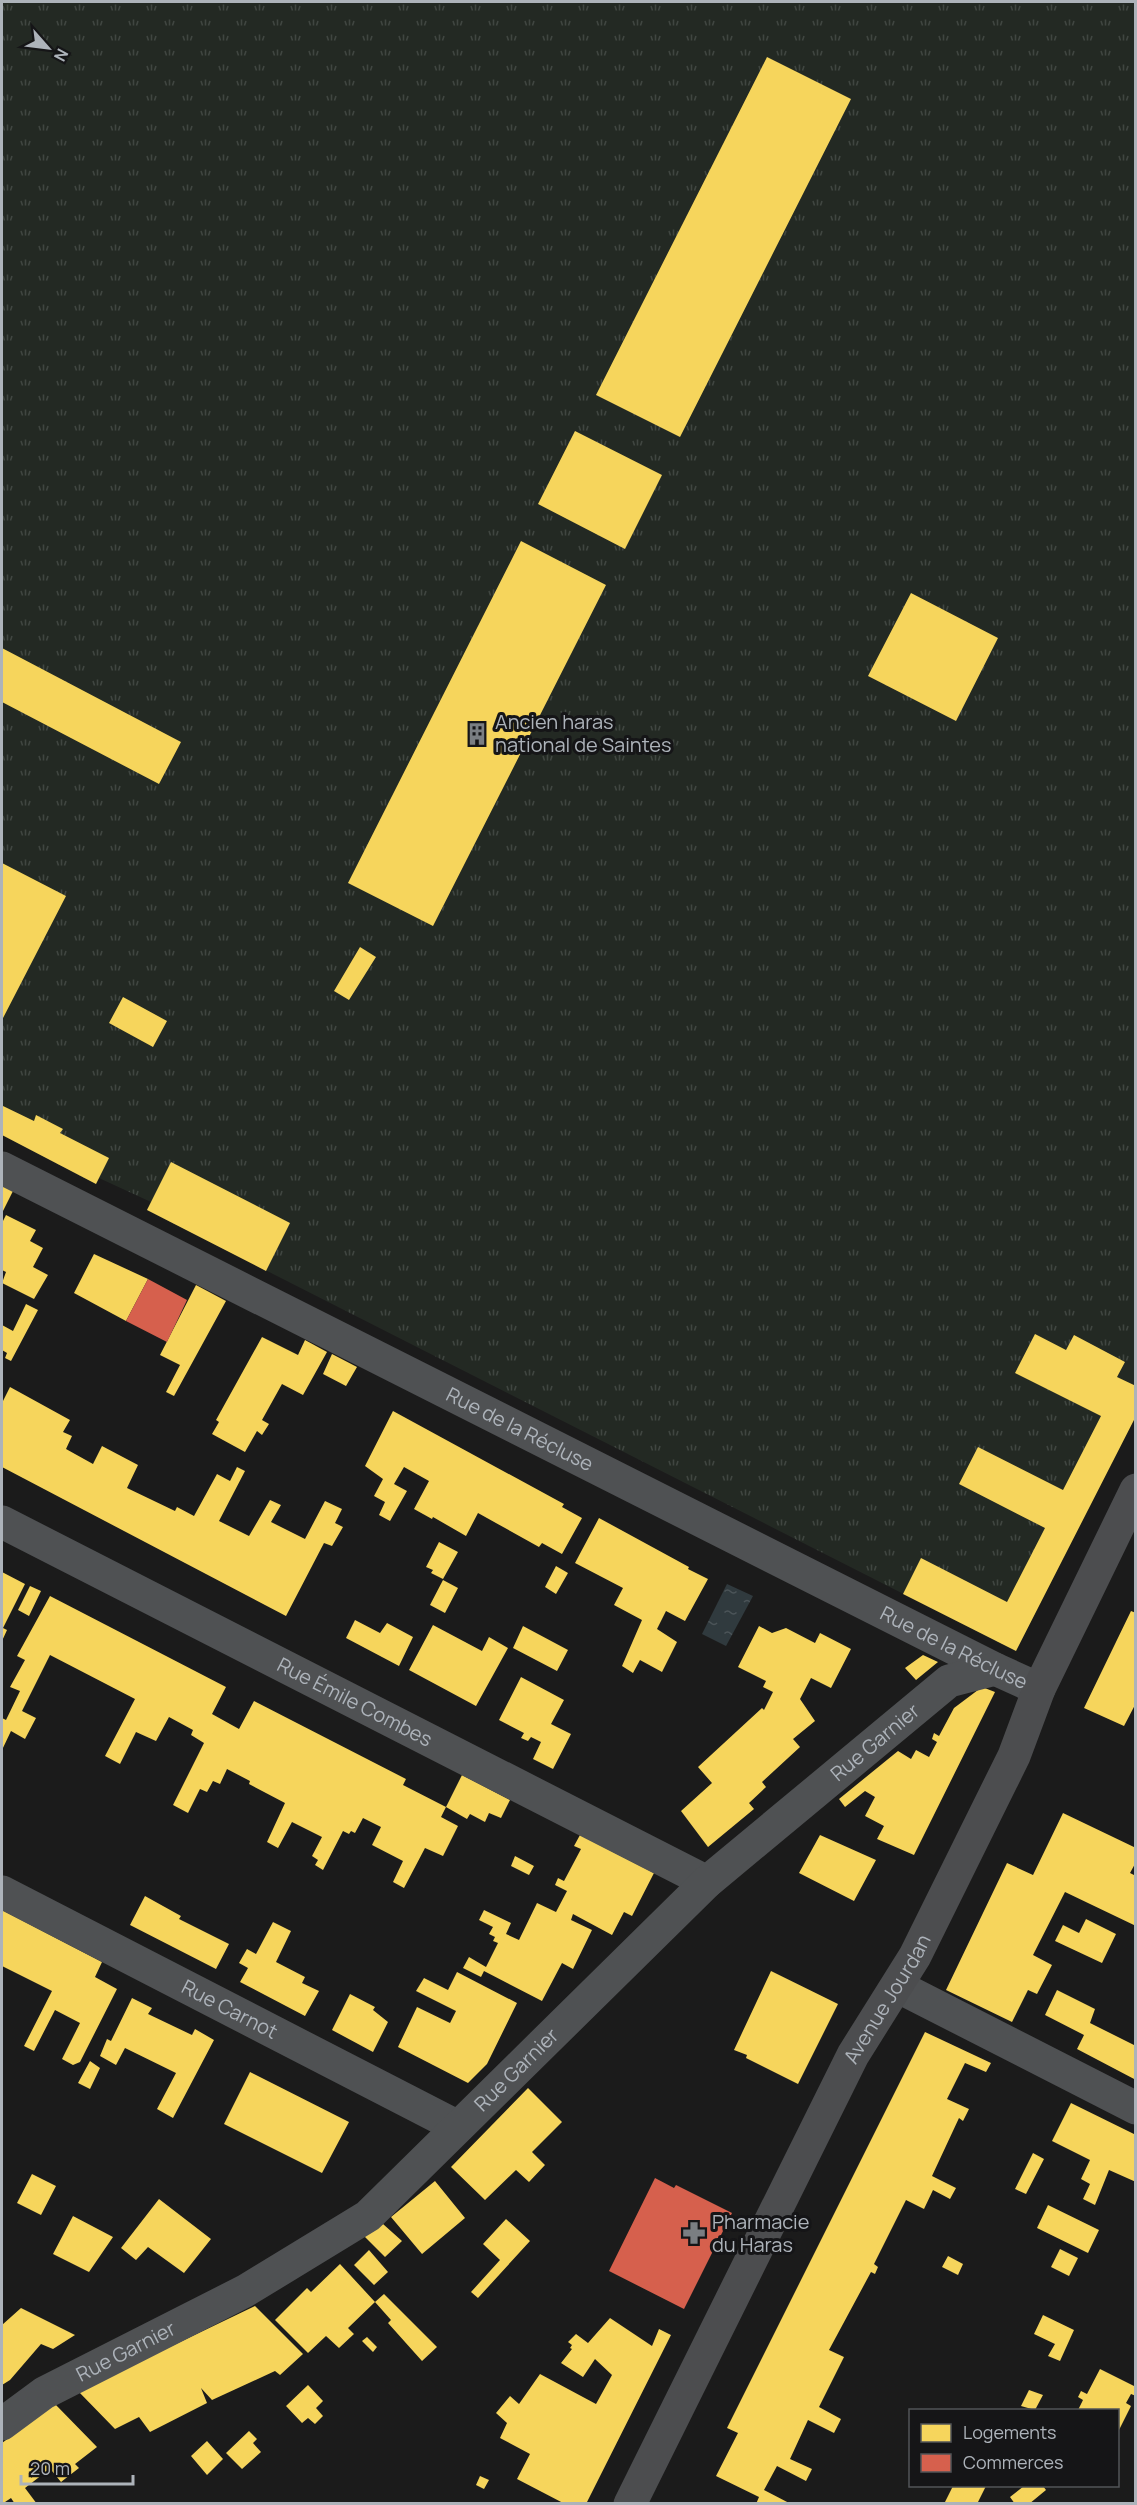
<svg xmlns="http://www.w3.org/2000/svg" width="1137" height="2505" viewBox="0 0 1137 2505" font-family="Manrope,sans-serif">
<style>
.park{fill:url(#park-tufts)}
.water{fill:url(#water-ripples)}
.homes{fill:#f6d55c}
.shops{fill:#d6604d}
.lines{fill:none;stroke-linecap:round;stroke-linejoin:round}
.minor{stroke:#4f5153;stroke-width:33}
.major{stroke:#4c4d4f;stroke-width:33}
.labels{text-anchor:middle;stroke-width:6;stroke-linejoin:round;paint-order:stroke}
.poi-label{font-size:20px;fill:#adb3ba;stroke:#151517;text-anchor:start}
.street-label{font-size:20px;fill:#adb3ba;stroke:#151517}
</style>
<defs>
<pattern id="park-tufts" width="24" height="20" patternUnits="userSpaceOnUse" patternTransform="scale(1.5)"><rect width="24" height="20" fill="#232923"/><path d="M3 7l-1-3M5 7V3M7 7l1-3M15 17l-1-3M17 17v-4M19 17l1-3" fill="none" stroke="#404641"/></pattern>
<pattern id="water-ripples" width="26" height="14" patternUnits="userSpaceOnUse" patternTransform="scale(1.5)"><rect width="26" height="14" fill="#303a3e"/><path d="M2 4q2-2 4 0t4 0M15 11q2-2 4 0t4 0" fill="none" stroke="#4b5458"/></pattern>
</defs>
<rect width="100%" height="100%" fill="#1b1b1b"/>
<!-- park -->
<path class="park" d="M2 2H1135V1416L1016 1651 147 1210 151 1202 99 1178 96 1184 2 1135Z"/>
<!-- water -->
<path class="water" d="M727 1584 753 1596 726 1646 702 1634Z"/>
<!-- homes -->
<path class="homes" d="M767 57 851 99 680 437 596 395Z
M575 431 662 475 625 549 538 504Z
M521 541 606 585 433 926 348 883Z
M911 593 998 638 956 721 868 676Z
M2 648 181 742 159 784 2 702Z
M2 863 66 896 2 1020Z
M360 947 376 957 349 1000 334 991Z
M123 997 167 1021 153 1047 109 1023Z
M3 1106 34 1121 36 1115 63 1129 60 1133 109 1158 96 1184 2 1135Z
M171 1162 290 1223 266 1271 147 1210Z
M2 1185 13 1191 2 1213Z
M6 1215 36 1230 30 1241 43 1248 33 1267 48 1275 34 1299 2 1283 6 1272 2 1270V1223Z
M94 1254 148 1279 126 1321 74 1293Z
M196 1285 226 1301 174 1396 166 1392 180 1365 160 1355Z
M26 1304 38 1310 11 1361 5 1358 7 1353 2 1350V1325L13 1331Z
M1035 1334 1066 1350 1074 1335 1125 1362 1117 1377 1136 1386V1416L1016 1651 903 1594 921 1558 1007 1602 1045 1528 959 1484 978 1447 1063 1490 1101 1416 1015 1373Z
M262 1337 298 1355 305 1340 327 1352 303 1395 282 1384 262 1420 269 1424 262 1435 257 1431 245 1452 212 1434 219 1422 216 1420Z
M332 1354 357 1367 346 1386 323 1374Z
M10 1387 70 1420 63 1432 72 1436 66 1449 93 1464 102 1446 138 1465 127 1488 175 1511 177 1507 194 1516 217 1474 230 1481 237 1467 245 1471 219 1521 249 1536 270 1500 281 1505 271 1522 305 1539 325 1501 342 1509 335 1523 343 1527 332 1546 324 1543 286 1616 2 1467V1403Z
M393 1411 564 1504 562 1507 582 1518 562 1554 542 1543 539 1547 478 1513 466 1536 433 1517 432 1519 414 1509 429 1481 404 1467 394 1484 407 1491 390 1521 379 1515 385 1502 374 1496 383 1479 365 1466Z
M599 1518 689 1567 688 1569 708 1579 685 1621 666 1611 657 1629 677 1642 662 1672 640 1660 633 1673 622 1666 642 1620 614 1605 623 1588 575 1563Z
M439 1542 458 1552 443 1579 431 1573 433 1570 426 1567Z
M556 1566 568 1573 556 1594 545 1587Z
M2 1572 25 1584 3 1628 7 1630 2 1641Z
M443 1580 458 1588 445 1613 430 1605Z
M30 1586 41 1591 29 1616 18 1610Z
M50 1596 226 1687 212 1714 239 1729 254 1701 406 1779 403 1785 446 1807 441 1817 458 1826 443 1856 425 1848 404 1888 393 1882 403 1861 372 1845 381 1827 363 1818 355 1833 351 1831 349 1834 343 1831 323 1870 315 1865 318 1860 312 1856 322 1837 292 1822 278 1848 267 1842 285 1803 249 1784 250 1781 227 1769 220 1784 213 1781 207 1792 200 1789 188 1813 173 1805 204 1743 191 1735 193 1730 169 1717 156 1741 136 1732 120 1764 105 1756 135 1699 50 1655 22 1711 36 1718 25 1739 11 1731 2 1750V1718L6 1720 20 1691 10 1687 25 1660 17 1656Z
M1131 1611 1136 1613V1703L1124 1726 1084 1708Z
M355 1620 380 1633 387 1623 413 1637 399 1666 346 1638Z
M433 1625 482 1651 489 1637 508 1648 476 1706 409 1670Z
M523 1626 568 1650 557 1671 513 1648Z
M759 1626 772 1633 786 1628 815 1643 820 1633 851 1649 831 1688 811 1678 800 1699 815 1721 793 1739 800 1747 762 1782 766 1787 749 1803 754 1809 708 1847 681 1811 712 1783 698 1767 762 1708 764 1710 773 1692 763 1687 766 1681 738 1667Z
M923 1655 938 1662 916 1680 905 1668Z
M521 1677 564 1700 551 1724 571 1734 553 1769 533 1759 541 1742 531 1737 528 1741 521 1738 524 1733 499 1720Z
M982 1687 995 1692 914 1855 877 1839 884 1826 865 1816 875 1797 865 1791 845 1807 839 1799 898 1751 911 1759 916 1750 929 1757 937 1742 932 1739 934 1733 939 1736 954 1708Z
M462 1775 510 1800 501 1818 489 1813 485 1822 470 1814 467 1819 446 1807Z
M1063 1813 1136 1848V1862L1130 1873 1136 1876V1926L1065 1892 1033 1955 1052 1965 1037 1994 1028 1990 1012 2022 946 1990 1007 1863 1033 1875Z
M580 1835 654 1873 632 1916 624 1912 612 1935 573 1914 571 1920 592 1930 573 1969 562 1963 542 2001 484 1971 481 1977 463 1968 469 1957 486 1967 498 1943 493 1941 495 1937 489 1934 493 1927 479 1920 484 1910 511 1923 506 1934 519 1940 537 1903 556 1912 567 1891 555 1885 558 1878 564 1881 581 1849 574 1846Z
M820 1835 876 1860 854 1901 799 1873Z
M515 1856 534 1866 529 1875 511 1866Z
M145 1896 181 1916 179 1919 229 1944 216 1969 130 1925Z
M2 1910 102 1962 95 1977 117 1989 80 2062 73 2065 62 2059 80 2023 55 2010 34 2051 24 2046 52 1991 2 1966Z
M1086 1919 1116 1934 1102 1963 1055 1941 1063 1925 1079 1933Z
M273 1922 291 1931 276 1962 305 1977 302 1983 319 1991 305 2016 240 1982 248 1968 239 1963 247 1949 256 1954Z
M771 1971 838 2004 798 2084 746 2058 747 2055 734 2050Z
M457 1972 517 2003 487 2064 468 2083 398 2047 417 2007 450 2023 456 2011 416 1991 424 1978 448 1990Z
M1057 1990 1095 2009 1090 2023 1136 2046V2080L1077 2049 1084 2035 1045 2015Z
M350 1994 375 2007 373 2010 388 2022 373 2052 332 2030Z
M132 1998 152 2008 148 2014 192 2035 195 2029 214 2040 173 2118 157 2109 176 2073 125 2048 116 2065 100 2056 107 2039 111 2041Z
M925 2032 991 2063 986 2072 965 2063 947 2099 969 2109 963 2121 959 2118 932 2176 956 2188 950 2199 933 2190 924 2209 906 2200 874 2264 878 2267 875 2274 871 2272 829 2350 844 2357 819 2407 841 2419 834 2433 808 2420 790 2459 812 2469 806 2481 777 2466 764 2490 791 2504H756L759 2497 716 2476 738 2433 727 2428Z
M90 2061 100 2068 90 2089 78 2083Z
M250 2072 349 2122 322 2173 224 2124Z
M528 2088 562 2122 532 2152 545 2165 529 2182 516 2170 485 2200 451 2167Z
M1071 2103 1136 2135V2182L1109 2170 1095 2205 1083 2199 1090 2184 1081 2179 1090 2160 1052 2141Z
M1033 2153 1044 2159 1026 2194 1015 2189Z
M32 2174 56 2186 41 2215 17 2203Z
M435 2181 465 2218 422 2254 391 2217Z
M159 2199 211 2239 184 2273 148 2247 136 2260 121 2248Z
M1048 2205 1099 2230 1088 2253 1037 2228Z
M73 2216 113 2237 89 2272 53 2254Z
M506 2219 530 2241 478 2298 471 2292 500 2260 483 2244Z
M383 2224 402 2241 385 2257 364 2236Z
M1060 2249 1078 2258 1069 2276 1051 2267Z
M369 2250 388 2272 374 2285 354 2265Z
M948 2256 963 2264 958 2275 942 2267Z
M340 2264 375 2302 348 2328 354 2334 339 2348 326 2336 308 2353 275 2320 307 2288 311 2292Z
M384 2294 437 2347 422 2361 388 2323 391 2320 375 2302Z
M255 2306 303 2354 280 2375 275 2371 212 2400 201 2388 207 2403 150 2432 139 2417 115 2429 78 2391Z
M21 2308 75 2335 53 2349 41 2344 10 2380 2 2385V2325Z
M1043 2315 1074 2330 1060 2361 1048 2356 1055 2344 1034 2334Z
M610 2318 652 2346 659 2329 671 2335 586 2504H565L517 2479 530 2454 500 2438 507 2423 496 2413 510 2396 519 2404 540 2374 596 2404 612 2375 595 2359 583 2377 561 2363 572 2349 570 2348 572 2345 568 2342 576 2334 588 2343Z
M367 2337 377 2347 373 2352 362 2341Z
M1100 2369 1136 2387V2396L1131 2394 1126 2403 1131 2406 1118 2432V2410H1078L1083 2400 1078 2397 1081 2391 1087 2394Z
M308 2385 323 2401 316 2408 323 2416 315 2424 308 2418 302 2423 286 2406Z
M1029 2390 1043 2395 1035 2410 1021 2406Z
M55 2404 97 2447 75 2464 79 2468 61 2482 52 2471 48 2473 47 2471 25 2488 37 2504H15L11 2498 2 2504V2443Z
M249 2431 257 2439 253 2443 261 2452 242 2469 226 2453Z
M207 2441 223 2459 207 2475 191 2456Z
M480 2476 489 2480 484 2489 476 2485Z
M953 2486H986L977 2504H944Z
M1024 2486H1043L1046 2490 1029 2504H1015L1010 2497Z"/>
<!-- shops -->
<path class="shops" d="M148 1279 187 1300 167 1342 126 1321Z
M655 2178 674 2188 676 2185 732 2213 684 2309 609 2271Z"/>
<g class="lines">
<!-- minor -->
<g class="minor">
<path id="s1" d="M2 1168 995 1669 1039 1689"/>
<path id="s2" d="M2 1522 707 1882"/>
<path id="s3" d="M2 1892 458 2127"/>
<path d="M897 1986 1136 2108"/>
<path id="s4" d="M2 2424 44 2393 245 2291 368 2216 707 1882 949 1681 995 1669"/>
</g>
<!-- major -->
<path class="major" id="s5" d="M630 2504 853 2055 915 1956 1014 1756 1039 1689 1136 1490"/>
</g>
<!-- icons -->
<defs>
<g id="building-bare" transform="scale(1.8)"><path d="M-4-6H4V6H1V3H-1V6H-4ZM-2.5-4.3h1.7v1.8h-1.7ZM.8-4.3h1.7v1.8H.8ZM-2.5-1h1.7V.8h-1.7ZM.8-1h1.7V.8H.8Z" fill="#7a7e82" stroke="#151517" stroke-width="2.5" paint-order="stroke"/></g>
<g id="pharmacy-bare" transform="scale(1.8)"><path d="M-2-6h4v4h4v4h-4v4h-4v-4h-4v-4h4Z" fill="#7a7e82" stroke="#151517" stroke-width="2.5" paint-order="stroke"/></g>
</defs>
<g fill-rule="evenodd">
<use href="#building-bare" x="477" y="734"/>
<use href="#pharmacy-bare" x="694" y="2233"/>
</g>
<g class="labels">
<!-- poi labels -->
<g class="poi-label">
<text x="495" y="729">Ancien haras<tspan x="495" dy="23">national de Saintes</tspan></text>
<text x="712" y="2229">Pharmacie<tspan x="712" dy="23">du Haras</tspan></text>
</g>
<!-- street labels -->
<g class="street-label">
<text dy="7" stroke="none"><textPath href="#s1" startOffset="580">Rue de la Récluse</textPath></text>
<text dy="7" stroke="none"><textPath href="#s1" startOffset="1066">Rue de la Récluse</textPath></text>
<text dy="7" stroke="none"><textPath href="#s2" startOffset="396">Rue Émile Combes</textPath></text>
<text dy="7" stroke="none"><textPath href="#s4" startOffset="1116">Rue Garnier</textPath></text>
<text dy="7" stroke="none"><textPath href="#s5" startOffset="567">Avenue Jourdan</textPath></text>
<text dy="7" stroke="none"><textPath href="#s3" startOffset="256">Rue Carnot</textPath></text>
<text dy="7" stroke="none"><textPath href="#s4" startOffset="630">Rue Garnier</textPath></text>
<text dy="7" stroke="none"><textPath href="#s4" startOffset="144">Rue Garnier</textPath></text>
</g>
</g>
<!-- border -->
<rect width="1137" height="2505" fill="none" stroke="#adb3ba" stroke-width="6"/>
<!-- legend -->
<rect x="909" y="2409" width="210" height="78" fill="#151517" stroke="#525458" stroke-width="1.5"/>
<rect x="921" y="2424" width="30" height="18" fill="#f6d55c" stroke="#525458" stroke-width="1.5"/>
<text x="963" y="2439" font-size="18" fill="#adb3ba">Logements</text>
<rect x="921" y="2454" width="30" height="18" fill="#d6604d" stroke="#525458" stroke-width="1.5"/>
<text x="963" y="2469" font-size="18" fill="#adb3ba">Commerces</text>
<!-- north arrow -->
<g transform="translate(48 48) rotate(118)" stroke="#151517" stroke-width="4.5" paint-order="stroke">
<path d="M0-4.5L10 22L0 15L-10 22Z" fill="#adb3ba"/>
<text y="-9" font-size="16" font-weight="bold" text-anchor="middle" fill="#adb3ba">N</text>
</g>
<!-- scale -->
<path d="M21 2475v9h112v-9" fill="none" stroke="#adb3ba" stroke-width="3"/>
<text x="30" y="2475" font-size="18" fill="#adb3ba" stroke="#151517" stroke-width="4.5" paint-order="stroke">20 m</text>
</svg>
